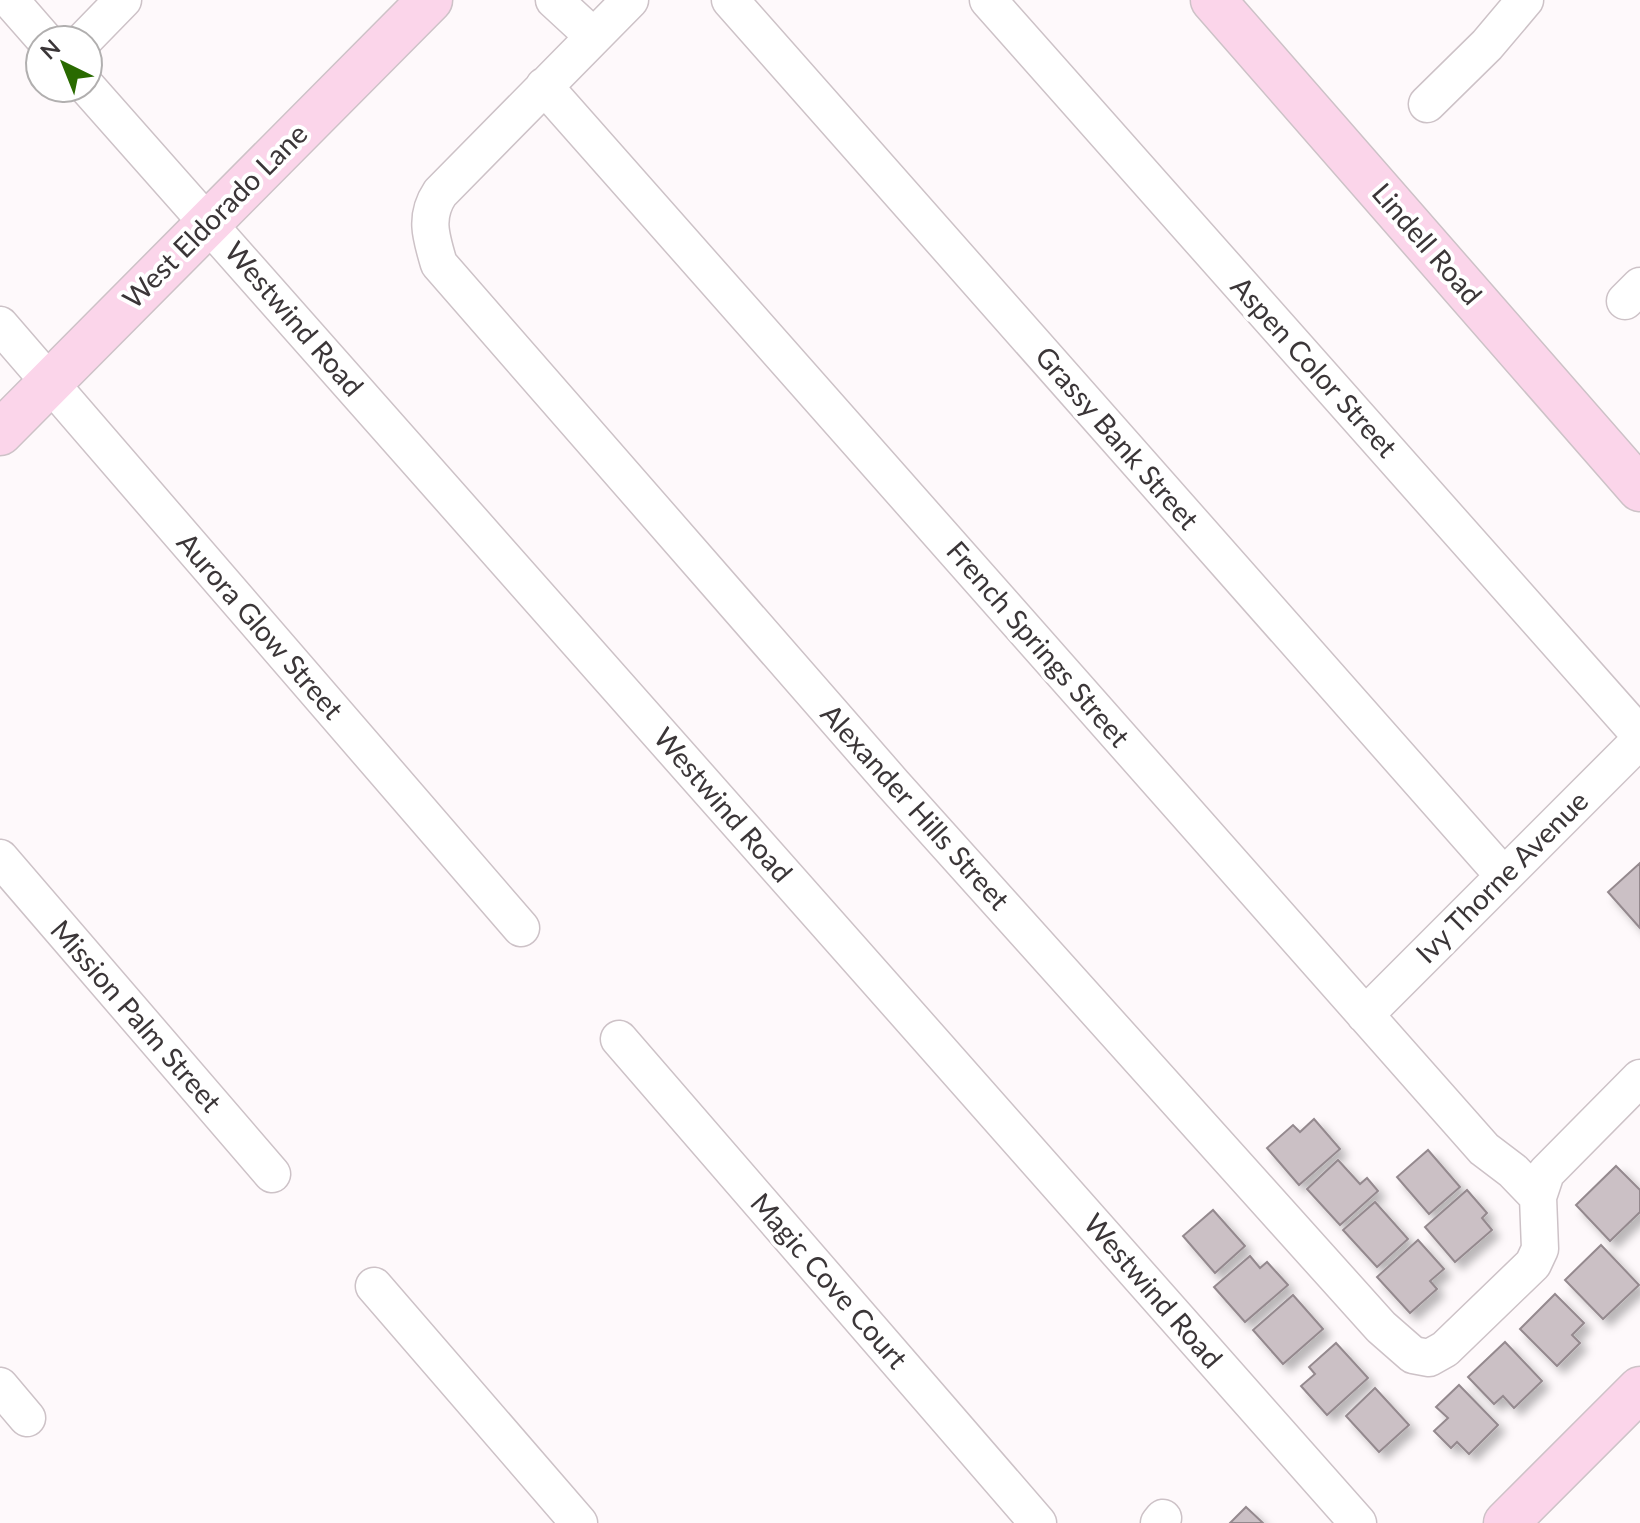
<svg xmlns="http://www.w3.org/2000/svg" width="1640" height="1523" viewBox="0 0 1640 1523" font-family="Lato,sans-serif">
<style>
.building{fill:#cbc0c5;stroke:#94898e;stroke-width:2;filter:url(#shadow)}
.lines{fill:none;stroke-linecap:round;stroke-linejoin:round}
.street-casing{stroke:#cdc2c7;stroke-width:39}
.secondary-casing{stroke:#cdc2c7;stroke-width:47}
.street{stroke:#fff;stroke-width:36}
.secondary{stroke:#fbd5ea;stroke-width:44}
.labels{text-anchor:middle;stroke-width:8;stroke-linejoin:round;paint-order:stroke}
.street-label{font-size:28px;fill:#3b3638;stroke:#fff}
</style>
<defs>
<filter id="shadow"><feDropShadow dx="7" dy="7" stdDeviation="4" flood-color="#0004"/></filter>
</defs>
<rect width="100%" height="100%" fill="#fef9fb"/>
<!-- building -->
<path class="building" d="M1640 863V928L1608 892Z
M1314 1119 1340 1149 1299 1185 1267 1148 1293 1125 1300 1132Z
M1428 1150 1460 1187 1429 1214 1397 1177Z
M1338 1160 1360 1184 1367 1178 1378 1191 1340 1225 1307 1189Z
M1616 1166 1640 1190V1212L1610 1241 1576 1205Z
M1467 1190 1487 1213 1482 1218 1492 1230 1455 1262 1425 1227Z
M1375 1202 1408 1239 1377 1267 1343 1230Z
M1213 1210 1245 1246 1215 1273 1183 1236Z
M1418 1240 1444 1269 1430 1281 1437 1289 1410 1313 1377 1277Z
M1601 1245 1639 1285 1603 1319 1565 1280Z
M1250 1256 1260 1268 1267 1262 1288 1285 1245 1322 1214 1287Z
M1555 1294 1584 1323 1572 1335 1580 1343 1557 1366 1520 1329Z
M1293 1295 1323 1329 1283 1364 1253 1330Z
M1505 1342 1542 1381 1514 1408 1503 1396 1494 1404 1468 1377Z
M1336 1343 1368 1378 1327 1415 1301 1386 1315 1374 1309 1367Z
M1459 1385 1498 1425 1469 1454 1457 1442 1451 1448 1434 1431 1448 1418 1436 1407Z
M1375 1388 1409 1425 1379 1452 1346 1416Z
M1246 1507 1263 1523H1230Z"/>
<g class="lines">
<!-- street casing -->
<g class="street-casing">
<path id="street" d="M10 0 45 40
M554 0 593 36
M630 0 440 193C424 217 431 237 439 264L893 784 1381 1327 1413 1355 1429 1358 1445 1349 1533 1264 1540 1249 1538 1197 1546 1173 1640 1078
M730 0 1504 876
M988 0 1640 735
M84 40 123 0
M544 86 1484 1149 1513 1171 1538 1197
M88 88 1358 1523
M1427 104 1487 45 1525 0
M1625 301 1640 286
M0 325 521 928
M0 858 272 1174
M1365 1015 1640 740
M619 1039 1038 1523
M374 1286 579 1523
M0 1386 27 1418
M1159 1523 1163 1518"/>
</g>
<!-- secondary casing -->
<g class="secondary-casing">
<path id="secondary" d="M1213 0 1640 489
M0 433 430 0
M1506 1523 1640 1389"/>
</g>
<!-- street -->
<use href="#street" class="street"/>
<!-- secondary -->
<use href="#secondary" class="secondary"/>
</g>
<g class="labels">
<!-- street labels -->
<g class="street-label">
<text transform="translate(215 216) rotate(-45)" y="10">West Eldorado Lane</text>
<text transform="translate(1427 244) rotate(49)" y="10">Lindell Road</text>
<text transform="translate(294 319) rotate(49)" y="10">Westwind Road</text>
<text transform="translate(1314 367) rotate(48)" y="10">Aspen Color Street</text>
<text transform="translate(1117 438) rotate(49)" y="10">Grassy Bank Street</text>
<text transform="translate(260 626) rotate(49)" y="10">Aurora Glow Street</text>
<text transform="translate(1038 644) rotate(49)" y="10">French Springs Street</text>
<text transform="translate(723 805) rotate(49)" y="10">Westwind Road</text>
<text transform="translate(915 807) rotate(48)" y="10">Alexander Hills Street</text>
<text transform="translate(1502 877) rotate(-45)" y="10">Ivy Thorne Avenue</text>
<text transform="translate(136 1016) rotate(49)" y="10">Mission Palm Street</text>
<text transform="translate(829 1281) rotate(49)" y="10">Magic Cove Court</text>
<text transform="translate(1153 1291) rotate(49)" y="10">Westwind Road</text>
</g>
</g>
<!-- north arrow -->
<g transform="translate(64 64) rotate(317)"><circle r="38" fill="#ffffff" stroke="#b1afaf" stroke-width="2"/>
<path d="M0-6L14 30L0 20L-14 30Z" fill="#296a00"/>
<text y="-12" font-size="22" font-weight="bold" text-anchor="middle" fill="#3b3638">N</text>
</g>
</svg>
